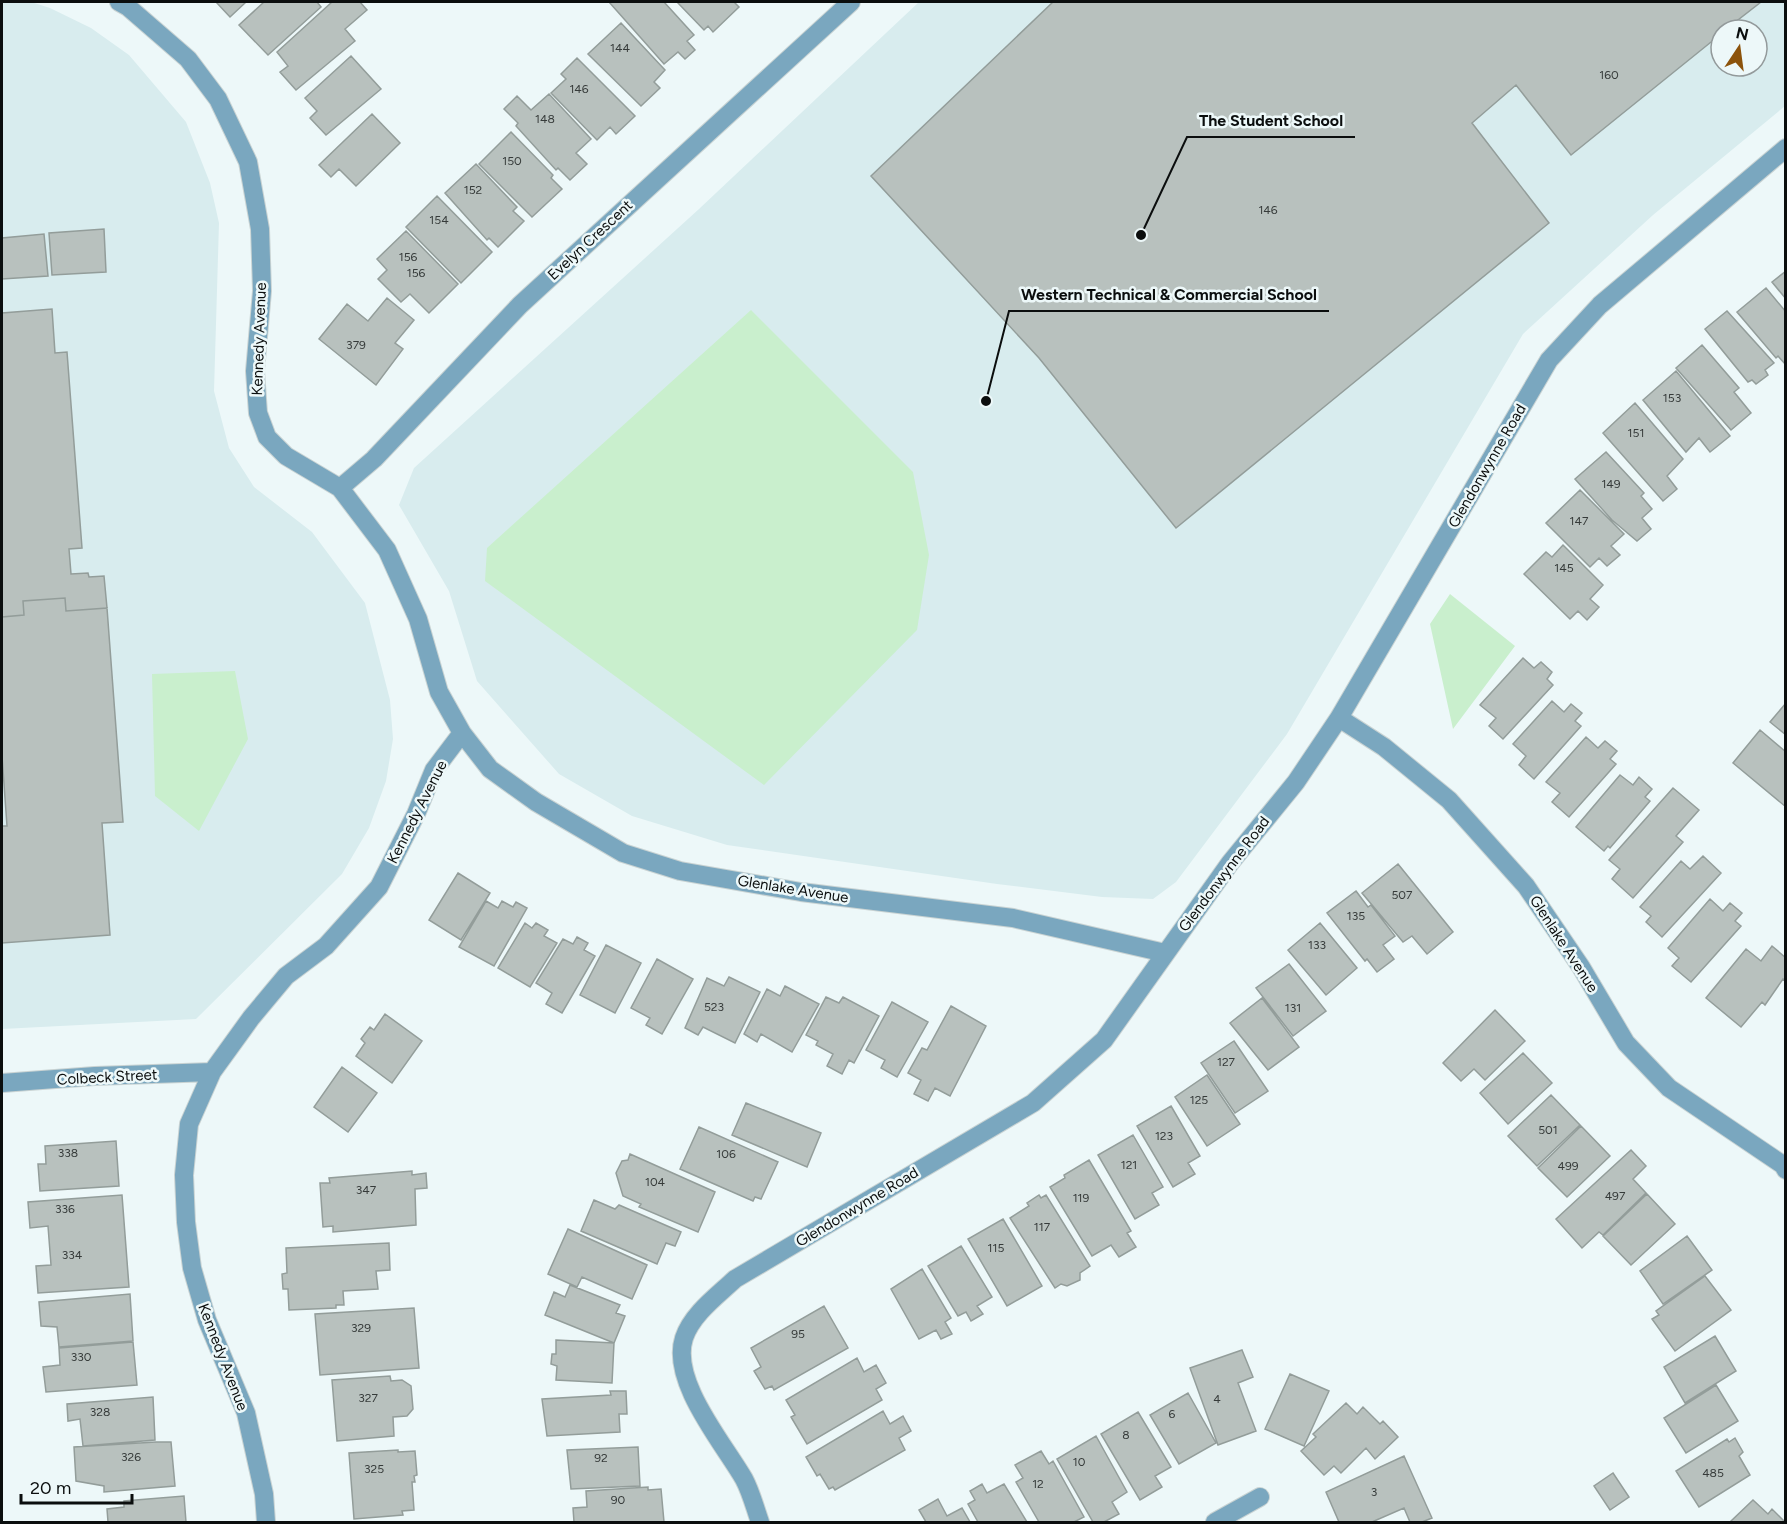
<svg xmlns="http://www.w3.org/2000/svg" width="1787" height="1524" viewBox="0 0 1787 1524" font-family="Figtree,sans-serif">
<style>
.built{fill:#d8ecee;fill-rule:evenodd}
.green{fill:#c9efcd}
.building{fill:#b8c1be;stroke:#939d9a;stroke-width:1.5}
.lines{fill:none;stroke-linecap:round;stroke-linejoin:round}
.street-casing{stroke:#c9d3d3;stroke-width:20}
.street{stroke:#7aa7bf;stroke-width:18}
.labels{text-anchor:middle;stroke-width:5;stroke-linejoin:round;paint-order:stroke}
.number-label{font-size:12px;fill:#363b3a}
.street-label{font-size:15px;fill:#0b0e0e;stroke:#edf8f9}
.leader{fill:none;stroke:#0b0e0e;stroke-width:2}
.callout-dot{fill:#0b0e0e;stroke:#edf8f9;stroke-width:2}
.callout-label{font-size:16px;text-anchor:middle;font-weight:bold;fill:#0b0e0e;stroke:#edf8f9;stroke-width:5;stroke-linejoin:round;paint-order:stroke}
</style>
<rect width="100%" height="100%" fill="#edf8f9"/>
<!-- built -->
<path class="built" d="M2 2H31L50 8 91 28 129 55 186 122 210 183 219 223 214 391 229 448 254 487 312 532 365 603 390 700 393 739 386 781 369 828 342 874 196 1019 2 1029Z
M919 2H1785V106L1653 215 1523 334 1287 734 1176 882 1153 899 1102 897 997 884 727 845 632 816 559 774 477 681 449 591 399 505 414 468 699 209ZM1721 30H1757V66H1721Z"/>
<!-- green -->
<path class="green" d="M751 310 913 472 929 555 917 630 764 785 485 581 487 548Z
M1450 594 1515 646 1453 729 1430 624Z
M235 671 248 739 199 831 155 796 152 674Z"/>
<!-- building -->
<path class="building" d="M216 2H246L230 17Z
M264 2H317L321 7 268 55 239 25Z
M332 2H360L367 10 345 29 355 41 296 90 280 72 288 66 277 52Z
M609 2H664L694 35 687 41 695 50 685 59 678 52 664 64Z
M677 2H734L739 7 713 32 708 26 704 30Z
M1053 2H1761L1725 30H1721V34L1571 155 1516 85 1472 123 1549 223 1176 528 1039 358 871 176Z
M621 23 665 70 654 82 660 88 641 106 588 54Z
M351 56 381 89 326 135 310 118 317 111 305 98Z
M577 58 635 116 616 134 610 127 597 140 551 93 566 79 561 74Z
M549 94 591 139 576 153 587 164 570 180 558 168 556 170 516 126 518 123 504 109 517 96 531 110Z
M372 114 400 143 356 186 339 169 331 177 319 165Z
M511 132 553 175 551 178 562 189 532 217 479 164Z
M476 164 517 207 513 211 524 221 498 247 489 238 487 240 445 193Z
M437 196 492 252 461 283 406 227Z
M104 229 106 272 52 275 49 233Z
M406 231 458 284 429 313 410 294 401 302 378 279 387 270 377 259Z
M44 234 48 276 2 279V238Z
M1786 271V299L1772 282Z
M1766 288 1786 312V365L1778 356 1776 358 1737 312Z
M387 298 414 320 395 343 403 349 376 385 319 339 347 304 368 321Z
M52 309 55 353 67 352 82 548 69 549 71 574 88 573 89 577 104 576 107 608 66 611 65 598 23 601 24 615 2 617V313Z
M1727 311 1774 363 1765 370 1768 375 1756 384 1752 380 1748 382 1705 329Z
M1702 345 1739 388 1734 392 1751 413 1731 430 1676 368Z
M1676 371 1730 436 1710 452 1699 438 1686 452 1643 400Z
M1635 403 1683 459 1667 476 1677 489 1663 501 1603 433Z
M1606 452 1644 493 1641 496 1652 509 1642 518 1651 529 1637 541 1612 520 1575 479Z
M1580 490 1624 534 1611 546 1620 555 1607 566 1599 558 1590 567 1546 523Z
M1563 545 1603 585 1590 599 1599 607 1587 620 1578 611 1570 619 1524 574 1546 552 1552 557Z
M65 598 66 611 107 608 123 822 102 823 110 935 2 943V826H7L2 756V617L24 615 23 601Z
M1523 658 1534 668 1541 662 1552 672 1547 679 1553 685 1503 739 1489 726 1496 718 1480 705Z
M1552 701 1564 712 1571 704 1582 713 1575 721 1581 726 1534 779 1519 765 1526 756 1513 744Z
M1786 703V735L1770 722Z
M1760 730 1786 752V807L1733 763Z
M1586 737 1598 748 1605 741 1617 751 1610 759 1616 764 1569 817 1552 802 1560 793 1546 782Z
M1620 775 1633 785 1639 777 1652 789 1645 797 1650 801 1610 848 1608 846 1604 851 1576 827Z
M1673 788 1699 810 1676 836 1683 842 1633 898 1612 879 1620 869 1609 860Z
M1703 856 1721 873 1662 937 1646 922 1651 916 1640 907 1681 861 1690 869Z
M1398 864 1453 932 1427 954 1412 936 1403 942 1362 893Z
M458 873 490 893 461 940 429 920Z
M1356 891 1368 907 1371 905 1395 936 1383 945 1394 959 1377 972 1367 959 1365 961 1327 913Z
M1710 899 1723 911 1730 903 1742 913 1735 921 1741 926 1691 982 1672 966 1679 958 1668 948Z
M486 901 498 908 502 901 513 907 516 902 527 908 494 966 459 947Z
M525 923 532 928 536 923 548 930 544 936 557 943 530 987 498 968Z
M1320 923 1357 968 1326 995 1288 950Z
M577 937 588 943 584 950 595 956 562 1013 546 1004 552 993 536 983 563 939 573 944Z
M606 945 641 963 615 1013 580 995Z
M1772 946 1786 958V982L1783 979 1765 1005 1762 1002 1741 1027 1706 998 1746 949 1761 961Z
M657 959 693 979 662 1034 646 1025 650 1018 631 1008Z
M1289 964 1326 1011 1293 1036 1256 988Z
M729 977 760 992 735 1043 703 1027 698 1035 685 1028 707 978 724 986Z
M785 986 819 1004 792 1052 761 1034 757 1042 744 1034 767 989 780 996Z
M826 997 839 1003 843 997 879 1016 854 1063 849 1060 842 1074 827 1066 833 1054 816 1045 818 1041 806 1035Z
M1262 998 1299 1047 1268 1070 1230 1023Z
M892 1002 928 1022 897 1077 881 1068 885 1060 866 1050Z
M951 1006 986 1026 950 1096 935 1088 928 1101 914 1094 921 1080 908 1073 922 1048 927 1050Z
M1495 1010 1525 1041 1485 1080 1474 1069 1461 1081 1443 1063Z
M385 1014 422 1041 392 1083 356 1056 365 1043 361 1039 370 1027 374 1030Z
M1234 1041 1268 1091 1235 1113 1201 1063Z
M1523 1053 1552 1083 1508 1124 1480 1093Z
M342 1067 377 1093 348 1132 314 1107Z
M1207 1075 1240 1124 1207 1146 1175 1097Z
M1551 1095 1580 1125 1537 1166 1508 1136Z
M746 1103 821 1133 807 1167 732 1135Z
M1171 1106 1200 1156 1188 1163 1195 1174 1173 1187 1137 1126Z
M1581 1126 1610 1156 1567 1197 1538 1168Z
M699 1127 778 1162 761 1199 755 1197 753 1201 680 1169Z
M1133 1135 1163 1187 1152 1193 1159 1205 1135 1219 1098 1155Z
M116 1141 119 1186 40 1191 38 1164H46L45 1146Z
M1631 1150 1646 1166 1633 1179 1646 1193 1603 1235 1599 1232 1582 1248 1556 1219Z
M630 1154 715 1192 698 1232 639 1207 641 1204 623 1196 616 1173 622 1161 628 1160Z
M1089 1160 1131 1231 1127 1233 1136 1247 1119 1257 1111 1245 1092 1256 1050 1187 1065 1178 1064 1175Z
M412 1171V1175L426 1173 427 1188 415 1189 416 1225 333 1232V1226L323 1227 320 1183H330L329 1178Z
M1647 1194 1675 1224 1631 1265 1603 1236Z
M122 1195 129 1287 38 1293 36 1266 51 1265 48 1226 30 1228 28 1202Z
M1039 1195 1041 1198 1046 1195 1090 1266 1080 1273V1280L1067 1286 1061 1284 1055 1288 1010 1218 1029 1206 1027 1203Z
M594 1200 615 1209 619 1205 681 1232 675 1246 666 1243 657 1264 581 1231Z
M1003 1219 1042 1286 1007 1306 968 1239Z
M568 1229 647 1265 632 1299 582 1277 577 1287 548 1274Z
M1687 1236 1712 1270 1663 1304 1640 1271Z
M389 1243 390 1270 376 1271 378 1289 343 1291 344 1305H336V1308L289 1310 288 1289H283L282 1274 287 1273 286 1248Z
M961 1246 992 1297 977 1306 983 1314 971 1321 966 1312 958 1316 928 1266Z
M922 1269 951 1318 945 1322 952 1334 941 1339 936 1330 919 1339 891 1289Z
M1705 1276 1731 1310 1675 1351 1652 1319 1659 1315 1656 1311Z
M570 1285 620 1305 616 1313 625 1316 614 1343 545 1315 554 1292 565 1297Z
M130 1294 133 1341 59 1347 57 1327 41 1326 39 1302Z
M824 1306 848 1348 774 1390 772 1386 765 1389 754 1371 761 1367 751 1348Z
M414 1308 419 1368 320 1375 315 1314Z
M1715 1336 1736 1371 1685 1403 1664 1367Z
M556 1340 614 1343 612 1383 556 1380 557 1366 551 1364 552 1354H556Z
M133 1342 137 1385 46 1392 43 1367 60 1365 59 1348Z
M1242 1350 1253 1377 1238 1383 1256 1431 1218 1445 1190 1368Z
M857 1358 864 1372 876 1365 886 1383 876 1389 882 1400 807 1444 791 1417 795 1415 786 1400Z
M1290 1374 1329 1391 1304 1446 1265 1429Z
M390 1376 391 1381 402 1380 411 1386 413 1409 407 1416 393 1417 394 1436 337 1441 332 1380Z
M1716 1385 1738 1421 1686 1453 1664 1418Z
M610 1391H626L627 1414H619L620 1432 547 1436 542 1399 611 1395Z
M1188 1393 1216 1443 1179 1464 1150 1415Z
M153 1397 155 1440 83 1446 80 1419 68 1421 67 1404Z
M1346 1403 1357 1414 1363 1407 1380 1424 1383 1421 1398 1437 1375 1459 1366 1448 1341 1473 1334 1466 1324 1475 1301 1451 1316 1437 1313 1434Z
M883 1411 890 1424 903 1416 911 1431 899 1438 905 1450 835 1490 833 1487 829 1489 820 1474 817 1476 806 1457Z
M1138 1412 1171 1467 1155 1476 1162 1487 1140 1500 1101 1434Z
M1096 1436 1127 1492 1112 1502 1119 1514 1104 1522H1093L1057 1459Z
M1735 1438 1743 1452 1739 1456 1750 1475 1699 1507 1676 1471 1727 1439 1729 1442Z
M156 1442H171L175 1486 104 1492V1486L76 1481 74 1447Z
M638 1447 640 1486 571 1489 567 1450Z
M398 1450V1452L415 1451 417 1475 414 1476 415 1482H412L414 1510 402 1511 403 1515 354 1519 349 1453Z
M1041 1451 1049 1464 1053 1461 1084 1517 1074 1522H1039L1016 1482 1023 1478 1015 1465Z
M1404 1456 1432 1518 1422 1522H1410L1404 1508 1372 1522H1339L1326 1492Z
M1613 1473 1629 1497 1610 1510 1594 1486Z
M982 1484 987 1493 1004 1484 1027 1522H978L968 1504 975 1500 970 1491Z
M648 1487V1490L661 1489 664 1522H574L573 1508 587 1507 586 1491Z
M184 1496 186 1522H108L107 1509 124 1507V1501Z
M938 1499 947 1516 962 1508 970 1522H926L919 1510Z
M1753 1500 1768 1514 1772 1509 1785 1522H1730Z"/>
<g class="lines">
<!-- street casing -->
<g class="street-casing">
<path id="street" d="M119 2 128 7 188 59 218 99 248 162 260 229 262 291 255 371 258 413 267 437 286 456 340 488 387 550 418 619 439 692 462 733 434 770 416 814 379 887 326 946 286 976 251 1018 212 1072 189 1124 184 1175 186 1222 192 1268 207 1320 246 1413 264 1494 266 1522
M340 488 374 459 520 305 851 2
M1339 718 1384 747 1449 800 1526 886 1581 967 1626 1043 1669 1088 1783 1165 1786 1170
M462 733 490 769 536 802 623 853 680 871 801 892 1013 918 1165 953
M2 1083 95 1076 212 1072
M760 1522C755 1508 751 1492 744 1479 724 1444 670 1381 684 1338 692 1314 717 1296 735 1279L1033 1103 1104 1040 1230 863 1296 782 1339 718 1549 360 1600 305 1786 148
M1215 1522 1260 1497"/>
</g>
<!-- street -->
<use href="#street" class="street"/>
</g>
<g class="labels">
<!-- number labels -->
<g class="number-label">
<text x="620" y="52">144</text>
<text x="1609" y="79">160</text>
<text x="579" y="93">146</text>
<text x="545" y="123">148</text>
<text x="512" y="165">150</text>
<text x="473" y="194">152</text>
<text x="1268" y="214">146</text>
<text x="439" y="224">154</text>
<text x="408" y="261">156</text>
<text x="416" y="277">156</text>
<text x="356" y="349">379</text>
<text x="1672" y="402">153</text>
<text x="1636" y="437">151</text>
<text x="1611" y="488">149</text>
<text x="1579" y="525">147</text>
<text x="1564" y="572">145</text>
<text x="1402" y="899">507</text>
<text x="1356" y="920">135</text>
<text x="1317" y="949">133</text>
<text x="714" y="1011">523</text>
<text x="1293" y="1012">131</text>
<text x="1226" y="1066">127</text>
<text x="1199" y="1104">125</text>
<text x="1548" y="1134">501</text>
<text x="1164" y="1140">123</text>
<text x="68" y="1157">338</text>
<text x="726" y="1158">106</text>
<text x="1129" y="1169">121</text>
<text x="1568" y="1170">499</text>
<text x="655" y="1186">104</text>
<text x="366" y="1194">347</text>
<text x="1615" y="1200">497</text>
<text x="1081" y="1202">119</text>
<text x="65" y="1213">336</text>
<text x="1042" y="1231">117</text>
<text x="996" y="1252">115</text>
<text x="72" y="1259">334</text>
<text x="361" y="1332">329</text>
<text x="798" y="1338">95</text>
<text x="81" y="1361">330</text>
<text x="368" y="1402">327</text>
<text x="1217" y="1403">4</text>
<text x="100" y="1416">328</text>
<text x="1172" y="1418">6</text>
<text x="1126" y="1439">8</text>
<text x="131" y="1461">326</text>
<text x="601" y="1462">92</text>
<text x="1079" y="1466">10</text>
<text x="374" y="1473">325</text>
<text x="1713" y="1477">485</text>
<text x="1038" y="1488">12</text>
<text x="1374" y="1496">3</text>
<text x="618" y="1504">90</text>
</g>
<!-- street labels -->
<g class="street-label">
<text transform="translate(590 240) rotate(-43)" y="5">Evelyn Crescent</text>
<text transform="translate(259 339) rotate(-88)" y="5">Kennedy Avenue</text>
<text transform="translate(1487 466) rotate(-60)" y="5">Glendonwynne Road</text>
<text transform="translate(417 812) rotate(-63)" y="5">Kennedy Avenue</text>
<text transform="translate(1224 874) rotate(-53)" y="5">Glendonwynne Road</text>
<text transform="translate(793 889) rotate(9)" y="5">Glenlake Avenue</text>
<text transform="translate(1564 944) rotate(57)" y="5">Glenlake Avenue</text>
<text transform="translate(107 1077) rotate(-3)" y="5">Colbeck Street</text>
<text transform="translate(857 1207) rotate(-31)" y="5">Glendonwynne Road</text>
<text transform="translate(223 1357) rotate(69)" y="5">Kennedy Avenue</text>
</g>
</g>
<!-- callouts -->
<path class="leader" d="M1141 235L1187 137H1355M986 401L1009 311H1329"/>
<g class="callout-dot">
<circle cx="1141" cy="235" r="6"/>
<circle cx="986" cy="401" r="6"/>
</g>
<g class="callout-label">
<text x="1271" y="126">The Student School</text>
<text x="1169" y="300">Western Technical &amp; Commercial School</text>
</g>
<!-- border -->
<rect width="1787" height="1524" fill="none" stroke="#0b0e0e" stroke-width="6"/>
<!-- north arrow -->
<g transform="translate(1739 48) rotate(13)"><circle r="28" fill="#edf8f9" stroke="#939a9b" stroke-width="1.5"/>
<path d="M0-4.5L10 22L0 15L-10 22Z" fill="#8c530b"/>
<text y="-9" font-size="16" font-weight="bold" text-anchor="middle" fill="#0b0e0e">N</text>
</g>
<!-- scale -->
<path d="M21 1494v9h111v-9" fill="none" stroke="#0b0e0e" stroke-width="3"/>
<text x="30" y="1494" font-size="18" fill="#0b0e0e" stroke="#edf8f9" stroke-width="4.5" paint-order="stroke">20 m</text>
</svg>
